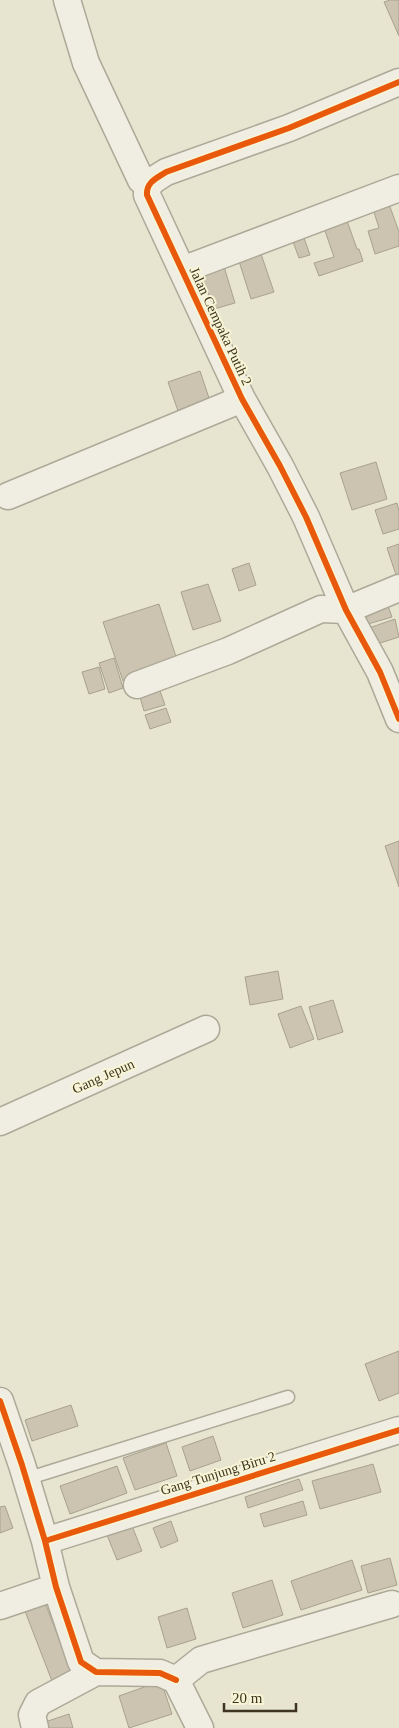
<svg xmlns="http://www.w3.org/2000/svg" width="399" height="1728" viewBox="0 0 399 1728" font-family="'Times New Roman',serif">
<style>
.building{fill:#ccc4b1;stroke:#a8a18e}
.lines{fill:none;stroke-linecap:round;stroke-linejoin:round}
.service-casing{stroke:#ada998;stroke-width:15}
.minor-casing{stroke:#ada998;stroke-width:29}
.service{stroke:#f0eee2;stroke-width:12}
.minor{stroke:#f0eee2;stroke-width:26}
.cycleway-casing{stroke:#f8f5d7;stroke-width:9}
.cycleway{stroke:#e8590c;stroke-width:6}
.labels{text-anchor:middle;stroke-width:4;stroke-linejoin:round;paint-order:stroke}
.street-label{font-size:14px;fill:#3e341f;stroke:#f8f5d7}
</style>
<rect width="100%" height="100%" fill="#e7e5d0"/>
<!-- building -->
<path class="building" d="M390 0H399V36L384 2Z
M389 204 399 232V246L375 254 368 231 379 228 373 209Z
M346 218 357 249H359L363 261 319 276 314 263 334 257 323 225Z
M303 235 310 255 299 258 292 239Z
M259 248 274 292 251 299 237 255Z
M222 260 235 303 207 311 194 269Z
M200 371 211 404 179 414 168 382Z
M376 462 387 499 352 510 340 473Z
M397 503 399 511V529L383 534 375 510Z
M399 544V577L397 578 387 548Z
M249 563 256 585 239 591 232 569Z
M208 584 221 621 193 630 181 592Z
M387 603 392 617 368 624 363 610Z
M159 604 178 663 123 681 103 622Z
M395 619 399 637 374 645 369 628Z
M114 658 123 688 109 693 99 663Z
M99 667 105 689 89 694 82 672Z
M160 691 165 705 144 711 140 697Z
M166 708 171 722 150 729 145 715Z
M399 841V887L385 846Z
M278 971 283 999 250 1005 245 977Z
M333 1000 343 1032 318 1040 309 1007Z
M301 1006 314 1039 290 1048 278 1014Z
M399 1351V1393L379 1401 365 1364Z
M71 1405 78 1426 32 1441 25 1420Z
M213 1436 221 1460 190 1471 182 1447Z
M166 1443 177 1476 135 1490 123 1458Z
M373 1464 381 1492 320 1509 312 1481Z
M117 1466 127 1493 70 1514 60 1486Z
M299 1479 303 1490 248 1508 245 1497Z
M303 1501 307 1515 264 1527 260 1514Z
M5 1506 13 1528 0 1533V1507Z
M171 1521 178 1541 161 1548 153 1528Z
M132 1526 142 1551 117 1560 107 1535Z
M390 1558 397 1585 368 1593 361 1566Z
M352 1560 362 1590 301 1610 291 1581Z
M272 1580 283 1615 243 1628 232 1593Z
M43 1598 73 1674 52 1681 23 1606Z
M187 1608 196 1639 167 1648 158 1617Z
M161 1681 172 1714 129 1728 119 1696Z
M69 1714 73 1728H47L45 1722Z"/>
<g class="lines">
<!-- service casing -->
<g class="service-casing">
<path id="service" d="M26 1479 288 1397"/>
</g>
<!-- minor casing -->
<g class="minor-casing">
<path id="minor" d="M67 0 86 63 141 180 148 186
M399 82 289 128 166 172C157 178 146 182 147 195L242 399 280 466 306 517 346 610 380 672 399 719
M182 270 399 188
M8 496 242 399
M137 685 228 651 321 609 346 610 399 588
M0 1122 206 1029
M0 1401 22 1465 45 1541 56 1587 81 1662 96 1672 160 1673 176 1680
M45 1541 399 1430
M0 1606 56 1587
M176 1680 201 1660 392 1604
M176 1680 200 1728
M35 1728 32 1715 38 1703 96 1672"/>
</g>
<!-- service -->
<use href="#service" class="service"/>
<!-- minor -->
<use href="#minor" class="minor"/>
<!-- cycleway casing -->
<g class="cycleway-casing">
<path id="cycleway" d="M399 82 289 128 166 172C157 178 146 182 147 195L242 399 280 466 306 517 346 610 380 672 399 719
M0 1401 22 1465 45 1541 56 1587 81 1662 96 1672 160 1673 176 1680
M45 1541 399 1430"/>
</g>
<!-- cycleway -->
<use href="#cycleway" class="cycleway"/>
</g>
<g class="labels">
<!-- street labels -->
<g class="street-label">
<text transform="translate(221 326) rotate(65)" y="5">Jalan Cempaka Putih 2</text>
<text transform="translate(103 1076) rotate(-24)" y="5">Gang Jepun</text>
<text transform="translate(218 1473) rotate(-17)" y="5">Gang Tunjung Biru 2</text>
</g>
</g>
<!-- scale -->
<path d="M224 1703v8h72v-8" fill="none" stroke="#3e341f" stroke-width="2.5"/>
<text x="232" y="1703" font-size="15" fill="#3e341f" stroke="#f8f5d7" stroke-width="4" paint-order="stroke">20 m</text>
</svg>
